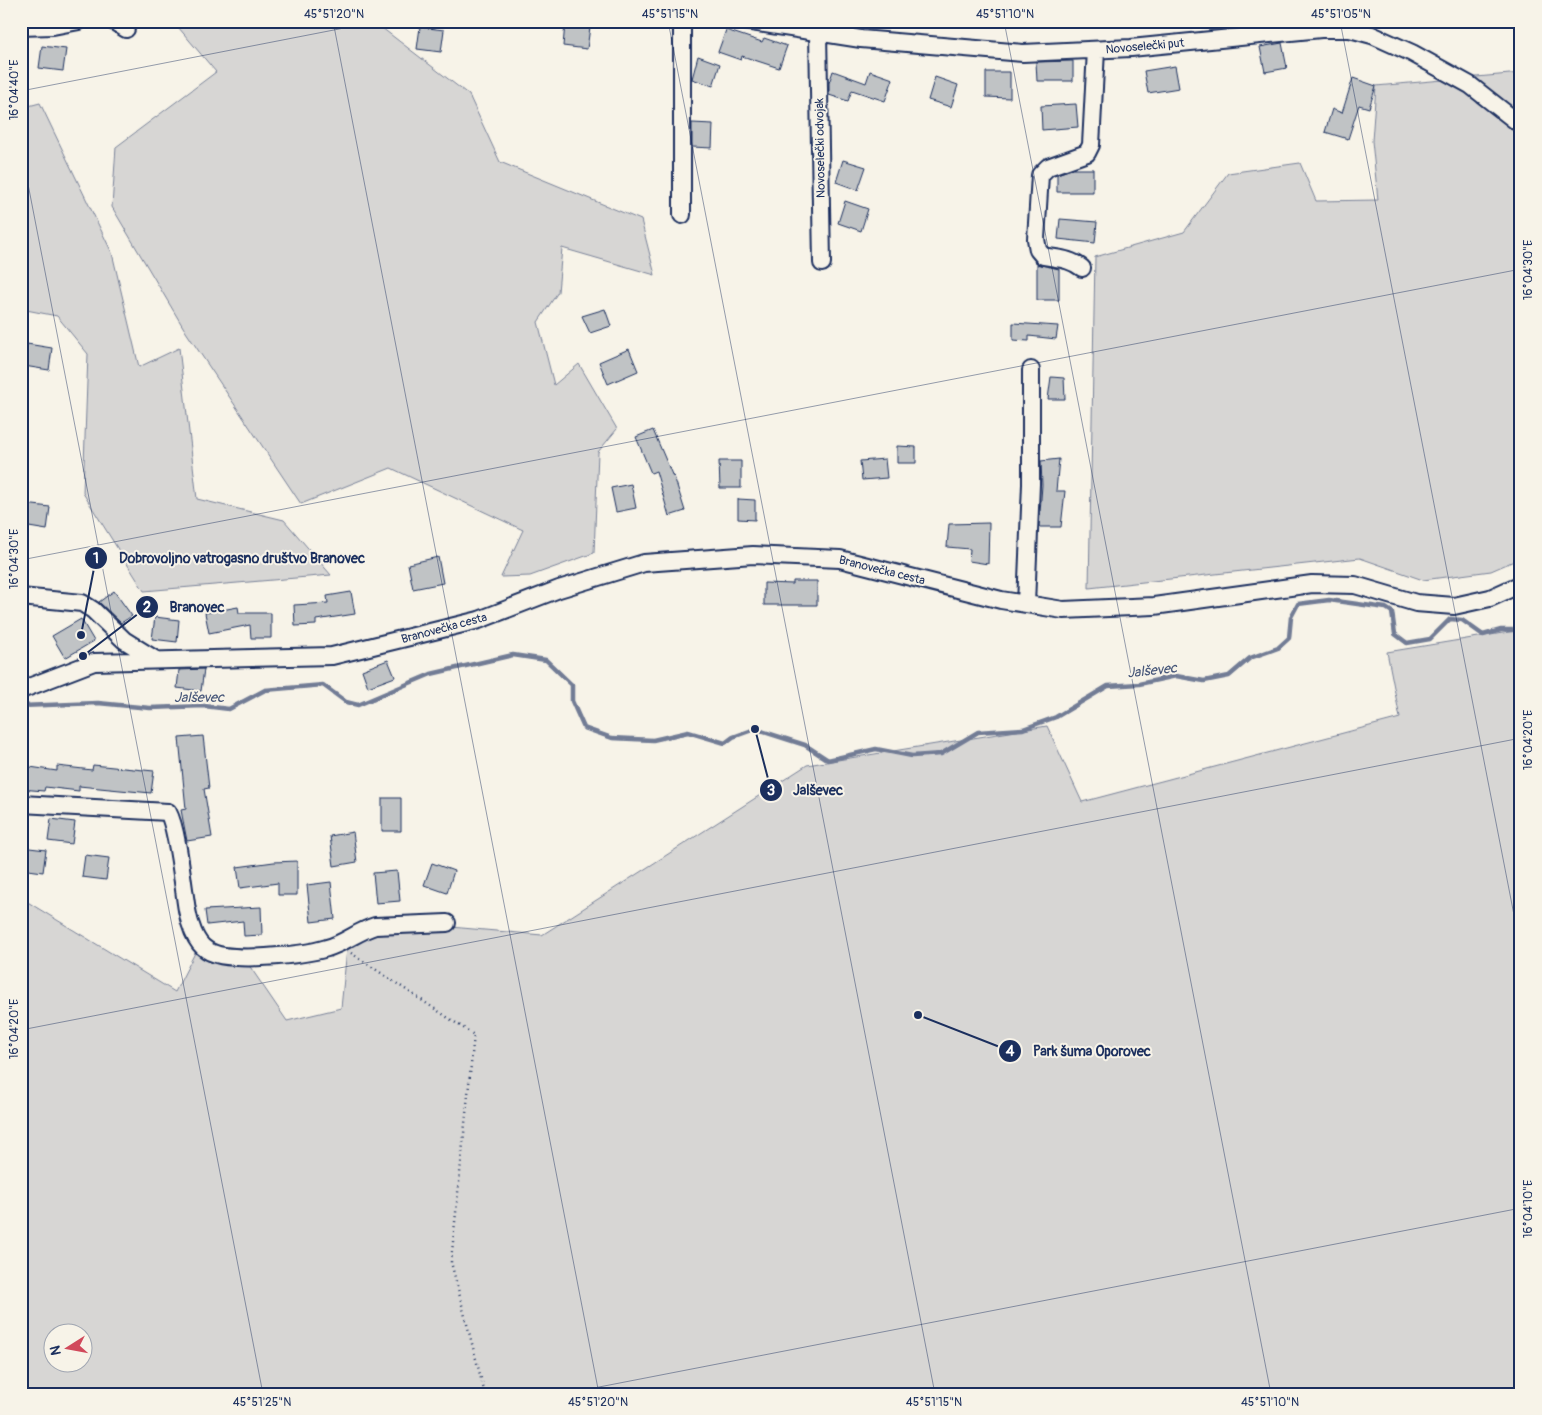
<svg xmlns="http://www.w3.org/2000/svg" width="1542" height="1415" viewBox="0 0 1542 1415" font-family="Pangolin,sans-serif">
<style>
.green{fill:#d7d6d4;stroke:#798299;fill-rule:evenodd}
.lines{fill:none;stroke-linecap:round;stroke-linejoin:round}
.stream{stroke:#727c95;stroke-width:4.5}
.building{fill:#c0c3c5;stroke:#1b2f5e}
.minor-casing{stroke:#1b2f5e;stroke-width:20}
.path{stroke:#1b2f5e;stroke-width:2.5;stroke-dasharray:1 4;stroke-linecap:butt}
.minor{stroke:#f7f3e8;stroke-width:16}
.ticks{fill:none;stroke:#1b2f5e;stroke-width:1;stroke-opacity:0.45}
.labels{text-anchor:middle;stroke-width:4;stroke-linejoin:round;paint-order:stroke}
.street-label{font-size:12px;fill:#1b2f5e;stroke:#f7f3e8}
.water-label{font-size:14px;font-style:italic;fill:#465679;stroke:#f7f3e8}
.leader{fill:none;stroke:#1b2f5e;stroke-width:2}
.callout-dot{fill:#1b2f5e;stroke:#f7f3e8;stroke-width:2}
.mark-label{font-size:15px;text-anchor:middle;font-weight:bold;fill:#fff}
.callout-label{font-size:14px;text-anchor:middle;font-weight:bold;fill:#1b2f5e;stroke:#f7f3e8;stroke-width:4;stroke-linejoin:round;paint-order:stroke}
.neatline{fill:none;stroke:#1b2f5e;stroke-width:2}
.ticks-label{font-size:12px;text-anchor:middle;fill:#1b2f5e}
</style>
<rect width="100%" height="100%" fill="#f7f3e8"/>
<filter id="ink" filterUnits="userSpaceOnUse"><feTurbulence type="fractalNoise" baseFrequency=".02" numOctaves="2"/><feDisplacementMap in="SourceGraphic" scale="10" xChannelSelector="R" yChannelSelector="G"/><feConvolveMatrix kernelMatrix="1 2 1 2 8 2 1 2 1" color-interpolation-filters="sRGB"/></filter>
<g filter="url(#ink)">
<!-- green -->
<path class="green" d="M173 21H373L469 95 500 162 641 220 655 275 562 248 558 292 538 322 554 385 579 364 617 429 598 452 594 553 530 576 501 577 523 530 391 468 301 504 186 332 112 207 116 147 216 72Z
M1521 73V558L1491 571 1423 580 1360 558 1089 588 1095 257 1184 232 1228 173 1300 163 1316 201 1378 200 1372 141 1376 86Z
M40 103 112 253 139 367 179 348 197 499 284 520 331 575 144 591 83 493 88 354 57 316 21 309V108Z
M1521 630V1394H21V898L175 992 199 945 240 952 287 1021 341 1008 347 949 393 922 542 935 807 765 1047 726 1082 802 1400 718 1387 652ZM52 1332H82V1362H52Z"/>
<g class="lines">
<!-- stream -->
<path class="stream" d="M21 706 98 703 150 708 204 706 229 709 265 690 323 685 346 702 358 705 431 674 513 655 546 660 572 685V701L584 728 612 738 653 740 688 732 725 743 733 737 755 729 805 745 828 760 876 749 912 756 941 754 978 732 1023 729 1056 717 1108 686 1139 684 1176 676 1204 681 1229 676 1250 658 1278 648 1289 638 1291 617 1298 604 1329 600 1386 608 1392 612 1395 634 1407 643 1430 639 1450 619 1462 620 1483 635 1501 630H1521"/>
</g>
<!-- building -->
<path class="building" d="M565 24 590 27 587 49 563 46Z
M420 27 444 30 441 52 417 49Z
M726 30 762 42 764 38 787 46 779 68 742 56 741 60 718 52Z
M1282 43 1287 68 1265 72 1260 47Z
M42 46 66 49 63 71 39 68Z
M698 56 720 64 713 86 692 79Z
M1073 61V81H1037L1036 62Z
M1175 66 1179 88 1148 93 1144 71Z
M833 71 866 83 870 71 893 79 885 101 852 90 848 101 829 95V83Z
M986 72H1010V98L986 97Z
M935 77 958 85 951 107 928 100Z
M1353 78 1376 86 1369 108 1359 105 1348 139 1325 132 1332 109 1342 113Z
M1076 104 1078 127 1042 130 1041 106Z
M692 123 713 124 712 148 692 147Z
M843 160 866 167 858 190 836 182Z
M1072 169H1093V192H1057V174Z
M845 201 868 209 861 231 838 223Z
M1060 219 1097 222 1095 243 1058 239Z
M1037 264 1059 269V300H1037Z
M605 309 611 326 590 333 582 316Z
M1013 323 1058 326 1056 339 1029 336V341L1013 340Z
M27 344 52 348 49 370 24 366Z
M629 349 638 371 608 384 599 362Z
M1051 377 1064 378 1065 399H1048Z
M653 430 673 477 674 476 685 511 669 516 656 471 651 473 636 437Z
M897 446 916 447V463H897Z
M885 459 887 478 862 480 860 461Z
M1059 459 1056 491H1065L1061 527H1039L1042 485 1041 461Z
M719 461H741V488H720Z
M631 484 636 508 616 512 611 488Z
M738 499 755 500V520L738 519Z
M25 504 50 507 47 530 23 526Z
M989 523 988 564 969 561 970 549 947 547 949 524Z
M438 557 443 583 413 589 408 564Z
M793 581H817V605H764V583L793 584Z
M114 591 132 616 121 623 99 602Z
M351 592 355 614 316 620V625L295 626 294 605 328 603 327 596Z
M238 607 239 613H271V638H251L250 625 209 633 205 613Z
M155 617 179 620 177 642 152 639Z
M81 619 94 641 65 658 52 636Z
M388 660 395 677 368 687 362 670Z
M204 669 201 691 177 688 179 670Z
M203 736 209 788 204 789 212 837 187 841 181 810 186 809 179 738Z
M93 765 154 771 151 793 79 786V791L45 787 44 791 21 789 23 766 57 771V766L92 770Z
M382 798H401V831H382Z
M51 819 75 822 72 844 48 841Z
M353 832 357 862 334 866 330 836Z
M21 847 46 850 43 872 21 869Z
M85 855 109 858 106 880 82 877Z
M297 861V895H278V883L240 888 237 867 274 862Z
M432 863 454 871 447 893 424 885Z
M397 871 400 901 376 903 373 873Z
M331 882 335 919 311 922 307 885Z
M261 907 262 935 244 936 243 921 207 925 205 910Z"/>
<g class="lines">
<!-- minor casing -->
<g class="minor-casing">
<path id="minor" d="M113 21 126 29
M682 21V215
M745 21 861 39 1023 53 1131 48 1321 29H1350L1372 35 1412 53 1470 85 1521 125
M21 27 53 26 79 21
M818 32 822 263
M1082 268C1069 258 1058 259 1043 256L1038 250 1036 239 1040 175 1048 167 1087 153 1091 145 1096 50
M21 597 82 603 93 610 124 640 156 660
M1026 604 1031 484V370
M21 690 94 662 332 656 479 620 559 589 644 563 753 555 840 559 1001 600 1063 610 1154 606 1312 584 1355 585 1416 603 1454 606 1490 598 1521 584
M21 804 168 812C178 830 183 887 187 910 189 922 195 943 207 950 227 964 304 955 327 948 345 943 358 931 375 926L447 923"/>
</g>
<!-- path -->
<path class="path" d="M351 953 474 1035 451 1262 485 1394"/>
<!-- minor -->
<use href="#minor" class="minor"/>
</g>
</g>
<!-- ticks -->
<path class="ticks" d="M333 21 599 1394M668 21 935 1394M1004 21 1271 1394M1340 21 1521 951M21 91 380 21M21 148 263 1394M21 560 1521 269M21 1030 1521 738M563 1394 1521 1208"/>
<g class="labels">
<!-- street labels -->
<g class="street-label">
<text transform="translate(1145 46) rotate(-5)" y="4">Novoselečki put</text>
<text transform="translate(820 148) rotate(-91)" y="4">Novoselečki odvojak</text>
<text transform="translate(882 570) rotate(14)" y="4">Branovečka cesta</text>
<text transform="translate(444 628) rotate(-15)" y="4">Branovečka cesta</text>
</g>
<!-- water labels -->
<g class="water-label">
<text transform="translate(1152 670) rotate(-6)" y="5">Jalševec</text>
<text x="199" y="702">Jalševec</text>
</g>
</g>
<!-- callouts -->
<path class="leader" d="M81 635L96 558M83 656L147 607M755 729L771 790M918 1015L1010 1051"/>
<g class="callout-dot">
<circle cx="81" cy="635" r="5"/>
<circle cx="83" cy="656" r="5"/>
<circle cx="755" cy="729" r="5"/>
<circle cx="918" cy="1015" r="5"/>
<circle cx="96" cy="558" r="12"/>
<circle cx="147" cy="607" r="12"/>
<circle cx="771" cy="790" r="12"/>
<circle cx="1010" cy="1051" r="12"/>
</g>
<g class="mark-label">
<text x="96" y="563">1</text>
<text x="147" y="612">2</text>
<text x="771" y="795">3</text>
<text x="1010" y="1056">4</text>
</g>
<g class="callout-label">
<text x="242" y="563">Dobrovoljno vatrogasno društvo Branovec</text>
<text x="197" y="612">Branovec</text>
<text x="818" y="795">Jalševec</text>
<text x="1092" y="1056">Park šuma Oporovec</text>
</g>
<!-- margin -->
<rect width="1542" height="1415" fill="none" stroke="#f7f3e8" stroke-width="55"/>
<!-- north arrow -->
<g transform="translate(68 1348) rotate(259)"><circle r="24" fill="#f7f3e8" stroke="#9fa5b1"/>
<path d="M0-4L9 19L0 12L-9 19Z" fill="#d1495b"/>
<text y="-8" font-size="14" font-weight="bold" text-anchor="middle" fill="#1b2f5e">N</text>
</g>
<rect x="28" y="28" width="1486" height="1360" class="neatline"/>
<g class="ticks-label">
<text x="334" y="18">45°51'20"N</text>
<text x="670" y="18">45°51'15"N</text>
<text x="1005" y="18">45°51'10"N</text>
<text x="1341" y="18">45°51'05"N</text>
<text transform="translate(14 90) rotate(-90)" y="4">16°04'40"E</text>
<text transform="translate(1528 270) rotate(-90)" y="4">16°04'30"E</text>
<text transform="translate(14 559) rotate(-90)" y="4">16°04'30"E</text>
<text transform="translate(1528 740) rotate(-90)" y="4">16°04'20"E</text>
<text transform="translate(14 1029) rotate(-90)" y="4">16°04'20"E</text>
<text transform="translate(1528 1209) rotate(-90)" y="4">16°04'10"E</text>
<text x="262" y="1406">45°51'25"N</text>
<text x="598" y="1406">45°51'20"N</text>
<text x="934" y="1406">45°51'15"N</text>
<text x="1270" y="1406">45°51'10"N</text>
</g>
</svg>
